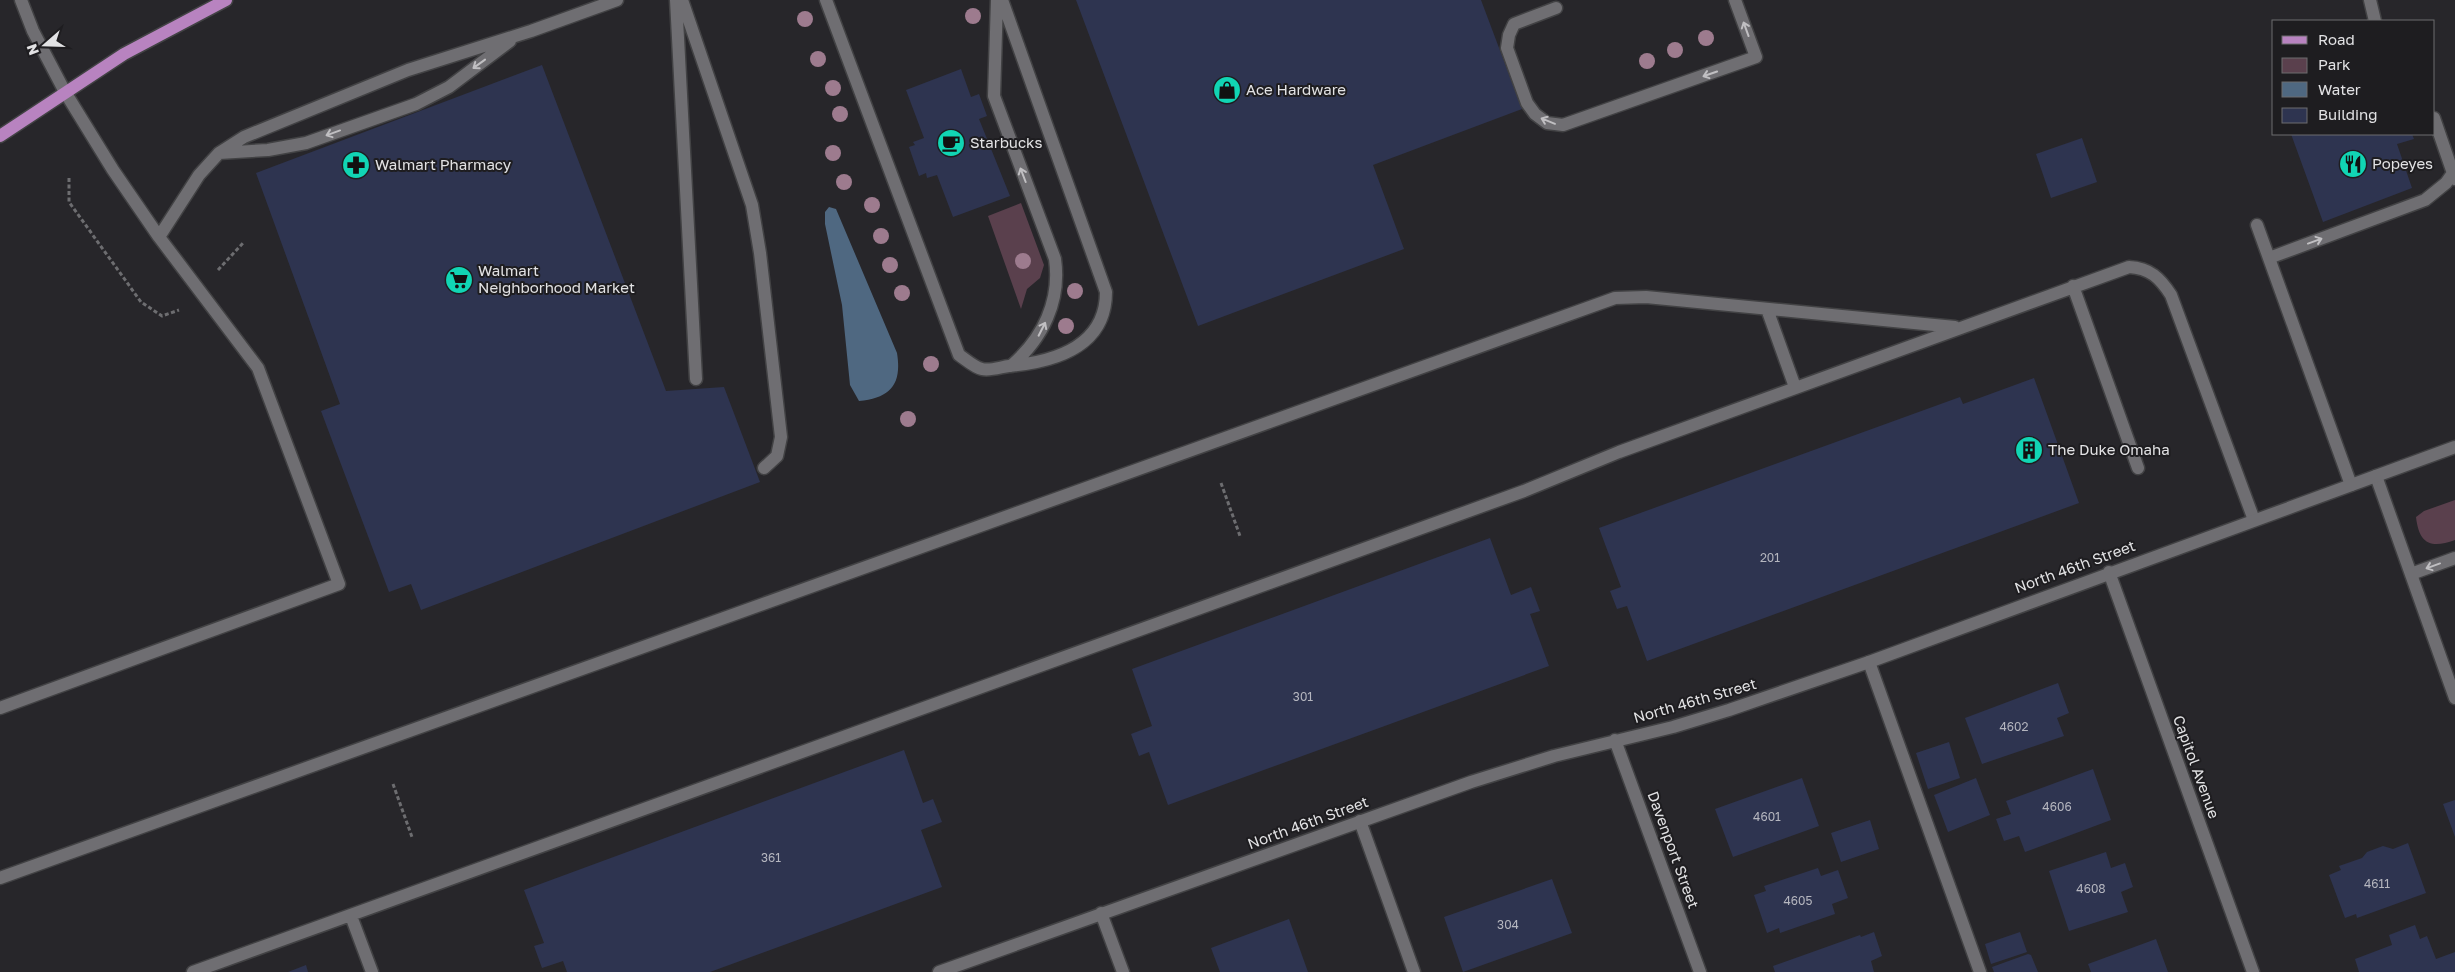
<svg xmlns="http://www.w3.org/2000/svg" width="2455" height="972" viewBox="0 0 2455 972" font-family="'Golos Text',sans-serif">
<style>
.green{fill:#5a404d}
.water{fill:#4f6881}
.building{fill:#2e3450}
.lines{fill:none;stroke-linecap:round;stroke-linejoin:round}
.lane-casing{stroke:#424244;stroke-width:15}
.street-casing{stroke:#424244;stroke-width:15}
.primary-casing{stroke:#424244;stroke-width:15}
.path{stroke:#6d6d70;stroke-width:3;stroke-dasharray:4 2.5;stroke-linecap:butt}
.lane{stroke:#6f6e72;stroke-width:12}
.street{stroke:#6f6e72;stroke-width:12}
.primary{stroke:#b883c0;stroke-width:12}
.tree{fill:#9d7b8e}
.oneway{stroke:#c0bfc2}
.labels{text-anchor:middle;stroke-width:4;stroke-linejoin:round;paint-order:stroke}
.number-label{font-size:12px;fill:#b5b6bf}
.poi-label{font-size:15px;fill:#e2e2e4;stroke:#1e1d20;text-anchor:start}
.street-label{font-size:15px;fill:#e2e2e4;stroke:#1e1d20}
</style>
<rect width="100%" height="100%" fill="#27262a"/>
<!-- green -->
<path class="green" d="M1021 203 1044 265 1040 278 1027 289 1021 309 988 216Z
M2455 500V540C2431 549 2419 544 2416 517L2424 511Z"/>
<!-- water -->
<path class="water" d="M829 207 836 209 897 353C902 384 891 398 859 401L850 385 842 305 825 224V212Z"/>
<!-- building -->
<path class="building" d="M1076 0H1481L1522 109 1373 165 1404 249 1198 326Z
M542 65 666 391 724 387 760 482 421 610 411 584 389 592 321 411 340 404 256 173Z
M961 69 971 97 979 94 987 116 979 119 1010 196 953 217 937 175 927 178 926 173 919 176 909 147 915 145 913 142 924 138 906 90Z
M2291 134H2412L2414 139 2397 144 2412 188 2323 222Z
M2082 138 2097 182 2051 198 2036 154Z
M2034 378 2079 503 1647 661 1627 606 1617 609 1610 591 1621 587 1599 528 1960 397 1963 404Z
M1490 538 1511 595 1531 587 1540 611 1530 614 1549 666 1168 805 1149 752 1139 756 1131 734 1152 726 1132 669Z
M2058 683 2069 713 2057 718 2064 736 1982 764 1965 718Z
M1949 742 1960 778 1928 789 1916 753Z
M904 750 923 803 933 799 942 822 921 830 942 887 710 972H567L563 961 542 968 534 946 544 943 524 890Z
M2093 769 2111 820 2025 852 2019 836 2004 841 1996 819 2011 814 2006 801Z
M1802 778 1819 826 1733 857 1715 809Z
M1976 778 1990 815 1948 832 1934 795Z
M2455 800V837L2443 804Z
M1870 820 1879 849 1841 862 1831 833Z
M2408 843 2426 893 2357 918 2356 914 2345 918 2329 875 2341 870 2339 866 2362 858 2367 852 2383 846 2393 849Z
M2106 852 2111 868 2125 863 2133 887 2121 892 2128 912 2069 931 2049 871Z
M1818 868 1821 876 1838 870 1848 898 1832 904 1835 914 1780 933 1779 928 1767 933 1754 895 1766 891 1764 886Z
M1552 879 1572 933 1463 972 1444 917Z
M1289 919 1308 972H1220L1211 948Z
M2415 925 2420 939 2427 936 2436 959 2455 952V972H2359L2355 959 2392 945 2389 935Z
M1874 932 1882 956 1871 961 1874 972H1775L1773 966 1860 935 1861 937Z
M2020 932 2027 952 1991 964 1985 944Z
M2156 939 2168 972H2091L2088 964Z
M2028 954 2031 955 2038 972H1994L1992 967Z
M306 965 308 972H288Z"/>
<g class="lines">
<!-- lane casing -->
<g class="lane-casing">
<path id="lane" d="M676 0 696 379
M682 0 752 205 760 253 781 437 777 456 764 468
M826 0 959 355C965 359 975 368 982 369 990 371 1001 367 1009 366 1054 362 1106 347 1106 292L1002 0
M997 0 994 96 1055 259C1061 301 1043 338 1011 366
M2370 0 2375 21
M1556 8 1514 24 1509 35 1507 48 1527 103 1535 114 1547 123 1563 125 1756 57 1735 0
M2434 118 2455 179
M219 153 268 150 306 143 416 104 449 87 510 41
M2257 225 2351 485
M159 237 199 175 219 153 244 137 408 70 531 31 617 0
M2269 258 2425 200 2446 183 2453 173
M2073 286 2138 468
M1767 309 1795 387
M2376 476 2455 698
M2411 574 2455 558
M1869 662 1980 972
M0 708 339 584 258 368 159 237 113 170 65 92
M1360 821 1414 972
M0 878 1615 298 1646 297 1955 327
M351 916 372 972
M193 972 1524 491 1619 452 2129 267C2150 268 2160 278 2171 295L2254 520"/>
</g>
<!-- street casing -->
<g class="street-casing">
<path id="street" d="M21 0 33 31 65 92
M2109 572 2253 972
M1615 740 1700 972
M1101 913 1123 972
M939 972 1471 782 1554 756 1673 727 1729 710 1869 662 2455 447"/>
</g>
<!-- primary casing -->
<g class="primary-casing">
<path id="primary" d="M0 136 124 54 226 0"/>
</g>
<!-- path -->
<path class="path" d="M69 178V202L141 302 162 316 179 310
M218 270 243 243
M1221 483 1240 536
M393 784 412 837"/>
<!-- lane -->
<use href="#lane" class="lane"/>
<!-- street -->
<use href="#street" class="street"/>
<!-- primary -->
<use href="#primary" class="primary"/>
</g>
<!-- trees -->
<g class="tree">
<circle cx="973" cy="16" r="8"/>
<circle cx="805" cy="19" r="8"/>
<circle cx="1706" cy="38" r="8"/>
<circle cx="1675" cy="50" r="8"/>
<circle cx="818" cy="59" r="8"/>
<circle cx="1647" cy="61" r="8"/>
<circle cx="833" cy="88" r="8"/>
<circle cx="840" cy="114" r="8"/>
<circle cx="833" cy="153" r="8"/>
<circle cx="844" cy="182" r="8"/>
<circle cx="872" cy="205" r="8"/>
<circle cx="881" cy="236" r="8"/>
<circle cx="1023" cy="261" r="8"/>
<circle cx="890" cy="265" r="8"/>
<circle cx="1075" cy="291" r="8"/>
<circle cx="902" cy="293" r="8"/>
<circle cx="1066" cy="326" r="8"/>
<circle cx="931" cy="364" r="8"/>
<circle cx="908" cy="419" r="8"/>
</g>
<!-- one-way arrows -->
<defs><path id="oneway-shaft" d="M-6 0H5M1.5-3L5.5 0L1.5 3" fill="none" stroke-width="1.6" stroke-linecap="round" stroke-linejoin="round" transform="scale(1.25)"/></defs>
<g class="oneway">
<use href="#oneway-shaft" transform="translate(1746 29) rotate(-110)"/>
<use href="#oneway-shaft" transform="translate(479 64) rotate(144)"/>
<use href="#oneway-shaft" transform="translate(1710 74) rotate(161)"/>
<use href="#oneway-shaft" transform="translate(1548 121) rotate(-158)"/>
<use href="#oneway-shaft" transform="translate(333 133) rotate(160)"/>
<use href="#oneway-shaft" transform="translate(1023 175) rotate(-111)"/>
<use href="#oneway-shaft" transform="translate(2315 241) rotate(-20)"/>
<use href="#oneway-shaft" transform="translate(1042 329) rotate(-63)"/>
<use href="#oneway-shaft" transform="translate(2433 566) rotate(160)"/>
</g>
<!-- icons -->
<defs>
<g id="shop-disc" transform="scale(1.4375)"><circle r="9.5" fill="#11d5b4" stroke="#1e1d20"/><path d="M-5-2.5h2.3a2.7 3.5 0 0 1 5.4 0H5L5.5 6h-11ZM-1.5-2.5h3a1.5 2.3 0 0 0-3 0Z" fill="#111"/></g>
<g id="cafe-disc" transform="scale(1.4375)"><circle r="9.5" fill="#11d5b4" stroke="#1e1d20"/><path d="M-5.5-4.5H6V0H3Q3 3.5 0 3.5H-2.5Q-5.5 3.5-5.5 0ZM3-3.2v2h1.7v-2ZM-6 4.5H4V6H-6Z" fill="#111"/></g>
<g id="restaurant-disc" transform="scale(1.4375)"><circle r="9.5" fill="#11d5b4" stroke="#1e1d20"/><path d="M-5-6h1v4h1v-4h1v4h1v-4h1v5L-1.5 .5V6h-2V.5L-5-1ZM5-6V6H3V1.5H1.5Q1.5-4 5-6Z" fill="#111"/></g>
<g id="pharmacy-disc" transform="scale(1.4375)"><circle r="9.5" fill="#11d5b4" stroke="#1e1d20"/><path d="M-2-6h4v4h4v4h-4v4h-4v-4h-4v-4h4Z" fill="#111"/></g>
<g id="supermarket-disc" transform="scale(1.4375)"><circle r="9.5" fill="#11d5b4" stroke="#1e1d20"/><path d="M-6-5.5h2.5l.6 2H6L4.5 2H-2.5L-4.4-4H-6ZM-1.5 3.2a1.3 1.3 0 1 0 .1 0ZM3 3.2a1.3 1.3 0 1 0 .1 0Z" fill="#111"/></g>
<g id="building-disc" transform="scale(1.4375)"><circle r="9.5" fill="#11d5b4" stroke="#1e1d20"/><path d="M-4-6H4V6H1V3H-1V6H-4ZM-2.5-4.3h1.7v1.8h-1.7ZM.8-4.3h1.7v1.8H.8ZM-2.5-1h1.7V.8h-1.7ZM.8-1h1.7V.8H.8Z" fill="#111"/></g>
</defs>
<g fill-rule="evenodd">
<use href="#shop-disc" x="1227" y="90"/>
<use href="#cafe-disc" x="951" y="143"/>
<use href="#restaurant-disc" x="2353" y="164"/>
<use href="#pharmacy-disc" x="356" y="165"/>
<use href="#supermarket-disc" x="459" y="280"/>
<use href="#building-disc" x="2029" y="450"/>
</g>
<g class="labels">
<!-- number labels -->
<g class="number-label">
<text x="1770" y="562">201</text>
<text x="1303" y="701">301</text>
<text x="2014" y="731">4602</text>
<text x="2057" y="811">4606</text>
<text x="1767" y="821">4601</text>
<text x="771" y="862">361</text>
<text x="2377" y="888">4611</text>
<text x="2091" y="893">4608</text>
<text x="1798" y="905">4605</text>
<text x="1508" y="929">304</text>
</g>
<!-- poi labels -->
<g class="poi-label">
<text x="1246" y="95">Ace Hardware</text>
<text x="970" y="148">Starbucks</text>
<text x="2372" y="169">Popeyes</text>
<text x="375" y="170">Walmart Pharmacy</text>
<text x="478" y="276">Walmart<tspan x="478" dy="17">Neighborhood Market</tspan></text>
<text x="2048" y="455">The Duke Omaha</text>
</g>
<!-- street labels -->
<g class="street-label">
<text transform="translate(2075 567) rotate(-20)" y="5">North 46th Street</text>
<text transform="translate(1695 701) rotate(-16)" y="5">North 46th Street</text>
<text transform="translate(2196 767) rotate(70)" y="5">Capitol Avenue</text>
<text transform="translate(1308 823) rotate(-20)" y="5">North 46th Street</text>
<text transform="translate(1673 850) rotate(70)" y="5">Davenport Street</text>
</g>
</g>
<!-- legend -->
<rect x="2272" y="20" width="162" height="115" fill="#1e1d20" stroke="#6c6c6e"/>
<rect x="2282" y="36" width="25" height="8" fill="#b883c0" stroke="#6c6c6e"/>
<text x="2318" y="45" font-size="15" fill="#e2e2e4">Road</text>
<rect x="2282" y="58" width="25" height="15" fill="#5a404d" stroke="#6c6c6e"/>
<text x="2318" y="70" font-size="15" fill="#e2e2e4">Park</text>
<rect x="2282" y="82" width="25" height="15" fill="#4f6881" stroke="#6c6c6e"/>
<text x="2318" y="95" font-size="15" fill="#e2e2e4">Water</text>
<rect x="2282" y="108" width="25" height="15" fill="#2e3450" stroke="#6c6c6e"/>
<text x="2318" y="120" font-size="15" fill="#e2e2e4">Building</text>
<!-- north arrow -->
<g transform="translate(45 45) rotate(250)" stroke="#1e1d20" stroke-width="4" paint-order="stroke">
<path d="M0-4L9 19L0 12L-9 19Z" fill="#e2e2e4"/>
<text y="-8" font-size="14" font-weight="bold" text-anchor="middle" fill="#e2e2e4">N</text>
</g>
</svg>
